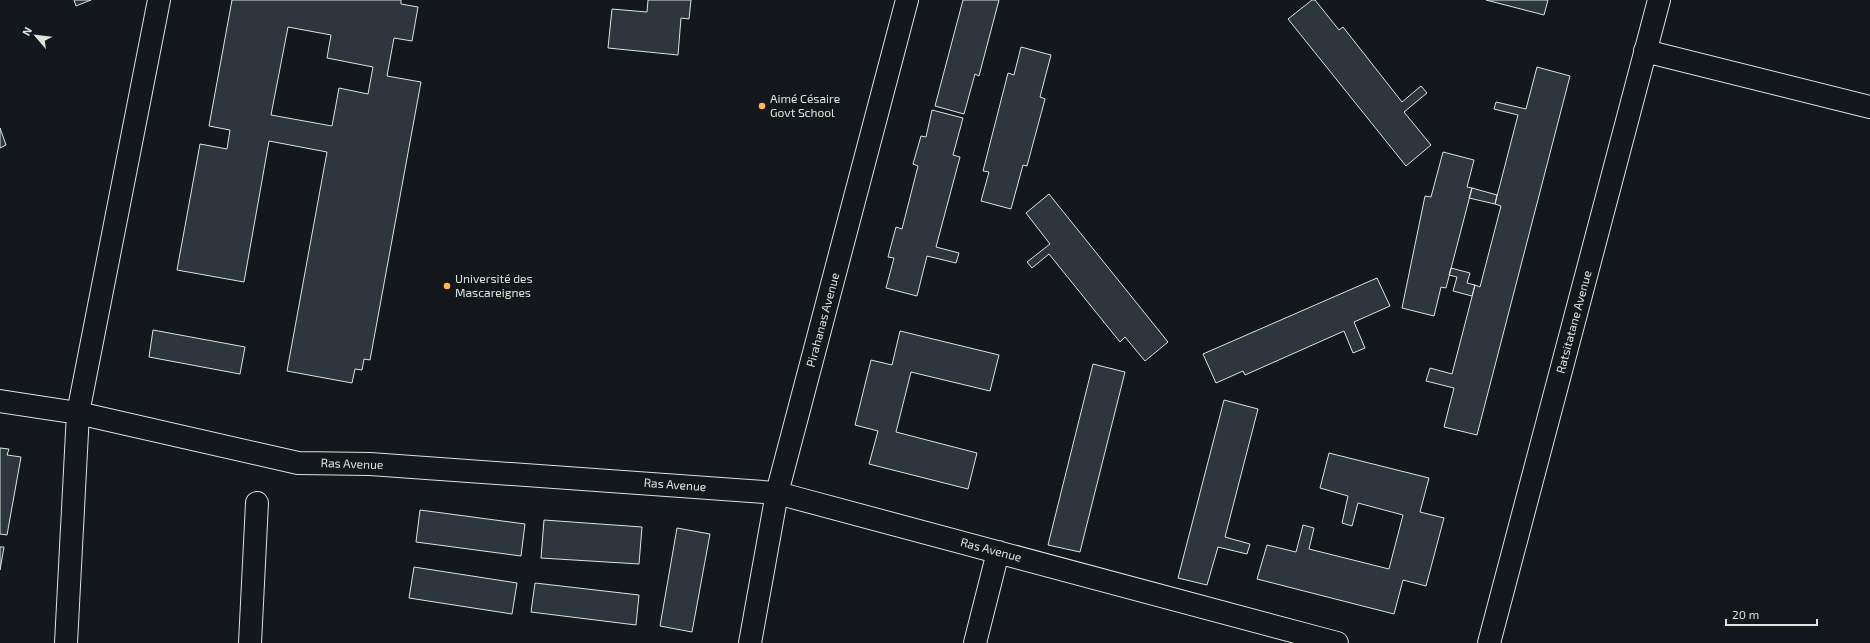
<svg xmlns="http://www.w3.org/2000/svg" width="1870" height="643" viewBox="0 0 1870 643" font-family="'Exo 2',sans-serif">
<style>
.building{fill:#2c363c;stroke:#d8e6dc;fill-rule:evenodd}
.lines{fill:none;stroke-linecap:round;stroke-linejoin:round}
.street-casing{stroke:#d8e6dc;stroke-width:24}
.secondary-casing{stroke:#d8e6dc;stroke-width:24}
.street{stroke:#14181c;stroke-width:22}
.secondary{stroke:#14181c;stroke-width:22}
.poi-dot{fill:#ffb74d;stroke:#14181c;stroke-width:1.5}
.labels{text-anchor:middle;stroke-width:3;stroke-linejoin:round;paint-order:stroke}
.poi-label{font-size:12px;fill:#d8e6dc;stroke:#14181c;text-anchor:start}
.street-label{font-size:12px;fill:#d8e6dc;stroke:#14181c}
</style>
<rect width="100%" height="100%" fill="#14181c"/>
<!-- building -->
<path class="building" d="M74 0H91L76 6Z
M232 0H401V4L418 7 412 41 394 38 387 76 421 82 370 360 364 359 362 370 355 369 352 383 287 371 327 152 269 141 244 282 177 270 200 144 227 149 230 130 209 126ZM288 27 331 35 327 58 373 67 368 94 339 88 332 126 271 115Z
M648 0H691L689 19 681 18 678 55 608 48 612 9 647 12Z
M963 0H999L979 76 975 74 964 114 935 106Z
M1312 0H1315L1339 30 1343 27 1402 102 1421 86 1427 93 1404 112 1431 145 1406 166 1288 19Z
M1486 0H1548L1544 15Z
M1021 47 1051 55 1040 97 1045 99 1027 166 1023 165 1011 209 981 201 989 172 983 171 1008 73 1014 75Z
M1537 67 1570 76 1477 435 1444 427 1454 388 1426 381 1430 368 1452 374 1475 285 1480 287 1501 206 1495 204 1518 115 1494 109 1496 102 1526 109Z
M932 110 963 118 953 155 960 157 936 247 959 253 956 263 927 256 917 296 886 288 894 258 888 257 896 227 902 229 918 166 913 164 921 136 926 137Z
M0 128 6 145 0 148Z
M1443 152 1474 160 1467 187 1472 188 1446 288 1441 287 1434 316 1402 308 1425 196 1431 197Z
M1472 188 1497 195 1495 204 1469 198Z
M1049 194 1168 342 1145 361 1125 337 1120 342 1049 254 1032 268 1027 262 1050 244 1026 213Z
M1451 268 1470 273 1467 283 1475 285 1472 296 1453 291 1457 277 1449 275Z
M1377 278 1390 306 1354 322 1365 348 1353 353 1344 331 1245 375 1243 371 1216 383 1203 354Z
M153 330 245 347 240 374 149 357Z
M900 331 999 355 990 391 911 372 896 432 977 453 968 489 869 464 878 431 855 425 871 360 892 365Z
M1093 364 1125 372 1080 552 1048 545Z
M1224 400 1258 409 1225 537 1250 544 1247 554 1218 547 1207 585 1178 578Z
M0 448 9 449 7 455 21 457 7 535 0 534Z
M1329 453 1429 478 1420 512 1444 518 1426 586 1403 580 1394 614 1257 579 1267 545 1296 552 1303 525 1314 528 1309 549 1389 569 1403 515 1358 503 1352 526 1342 523 1348 496 1320 488Z
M420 510 525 524 521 556 416 542Z
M544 520 642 527 639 564 541 558Z
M677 528 710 534 692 632 660 626Z
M0 547H4L0 570Z
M414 567 517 583 512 614 409 598Z
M535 583 639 595 636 625 531 612Z"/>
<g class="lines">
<!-- street casing -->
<g class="street-casing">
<path id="street" d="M1645 51 1870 107
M0 401 78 413 298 463 370 464 777 493 1337 643
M66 643 78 413 159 0
M250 643 257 503
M975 643 998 552"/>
</g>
<!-- secondary casing -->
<g class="secondary-casing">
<path id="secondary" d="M750 643 777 493 907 0
M1489 643 1659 0"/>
</g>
<!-- street -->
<use href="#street" class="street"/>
<!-- secondary -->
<use href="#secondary" class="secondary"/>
</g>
<!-- markers -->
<g class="poi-dot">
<circle cx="762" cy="106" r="4"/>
<circle cx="447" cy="286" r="4"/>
</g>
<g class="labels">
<!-- poi labels -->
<g class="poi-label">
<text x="770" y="103">Aimé Césaire<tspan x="770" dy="14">Govt School</tspan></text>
<text x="455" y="283">Université des<tspan x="455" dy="14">Mascareignes</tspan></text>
</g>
<!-- street labels -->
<g class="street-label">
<text transform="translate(823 320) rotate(-75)" y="4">Pirahanas Avenue</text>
<text transform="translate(1574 322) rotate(-75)" y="4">Ratsitatane Avenue</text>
<text transform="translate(352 464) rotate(2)" y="4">Ras Avenue</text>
<text transform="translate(675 485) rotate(4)" y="4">Ras Avenue</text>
<text transform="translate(991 550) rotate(15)" y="4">Ras Avenue</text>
</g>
</g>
<!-- north arrow -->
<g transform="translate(36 36) rotate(298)" stroke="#14181c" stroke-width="3" paint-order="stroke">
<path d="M0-3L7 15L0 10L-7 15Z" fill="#d8e6dc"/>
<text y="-6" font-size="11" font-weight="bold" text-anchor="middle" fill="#d8e6dc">N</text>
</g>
<!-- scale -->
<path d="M1726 619v6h91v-6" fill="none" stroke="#d8e6dc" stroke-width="2"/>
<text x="1732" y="619" font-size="12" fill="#d8e6dc" stroke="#14181c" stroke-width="3" paint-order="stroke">20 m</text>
</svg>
